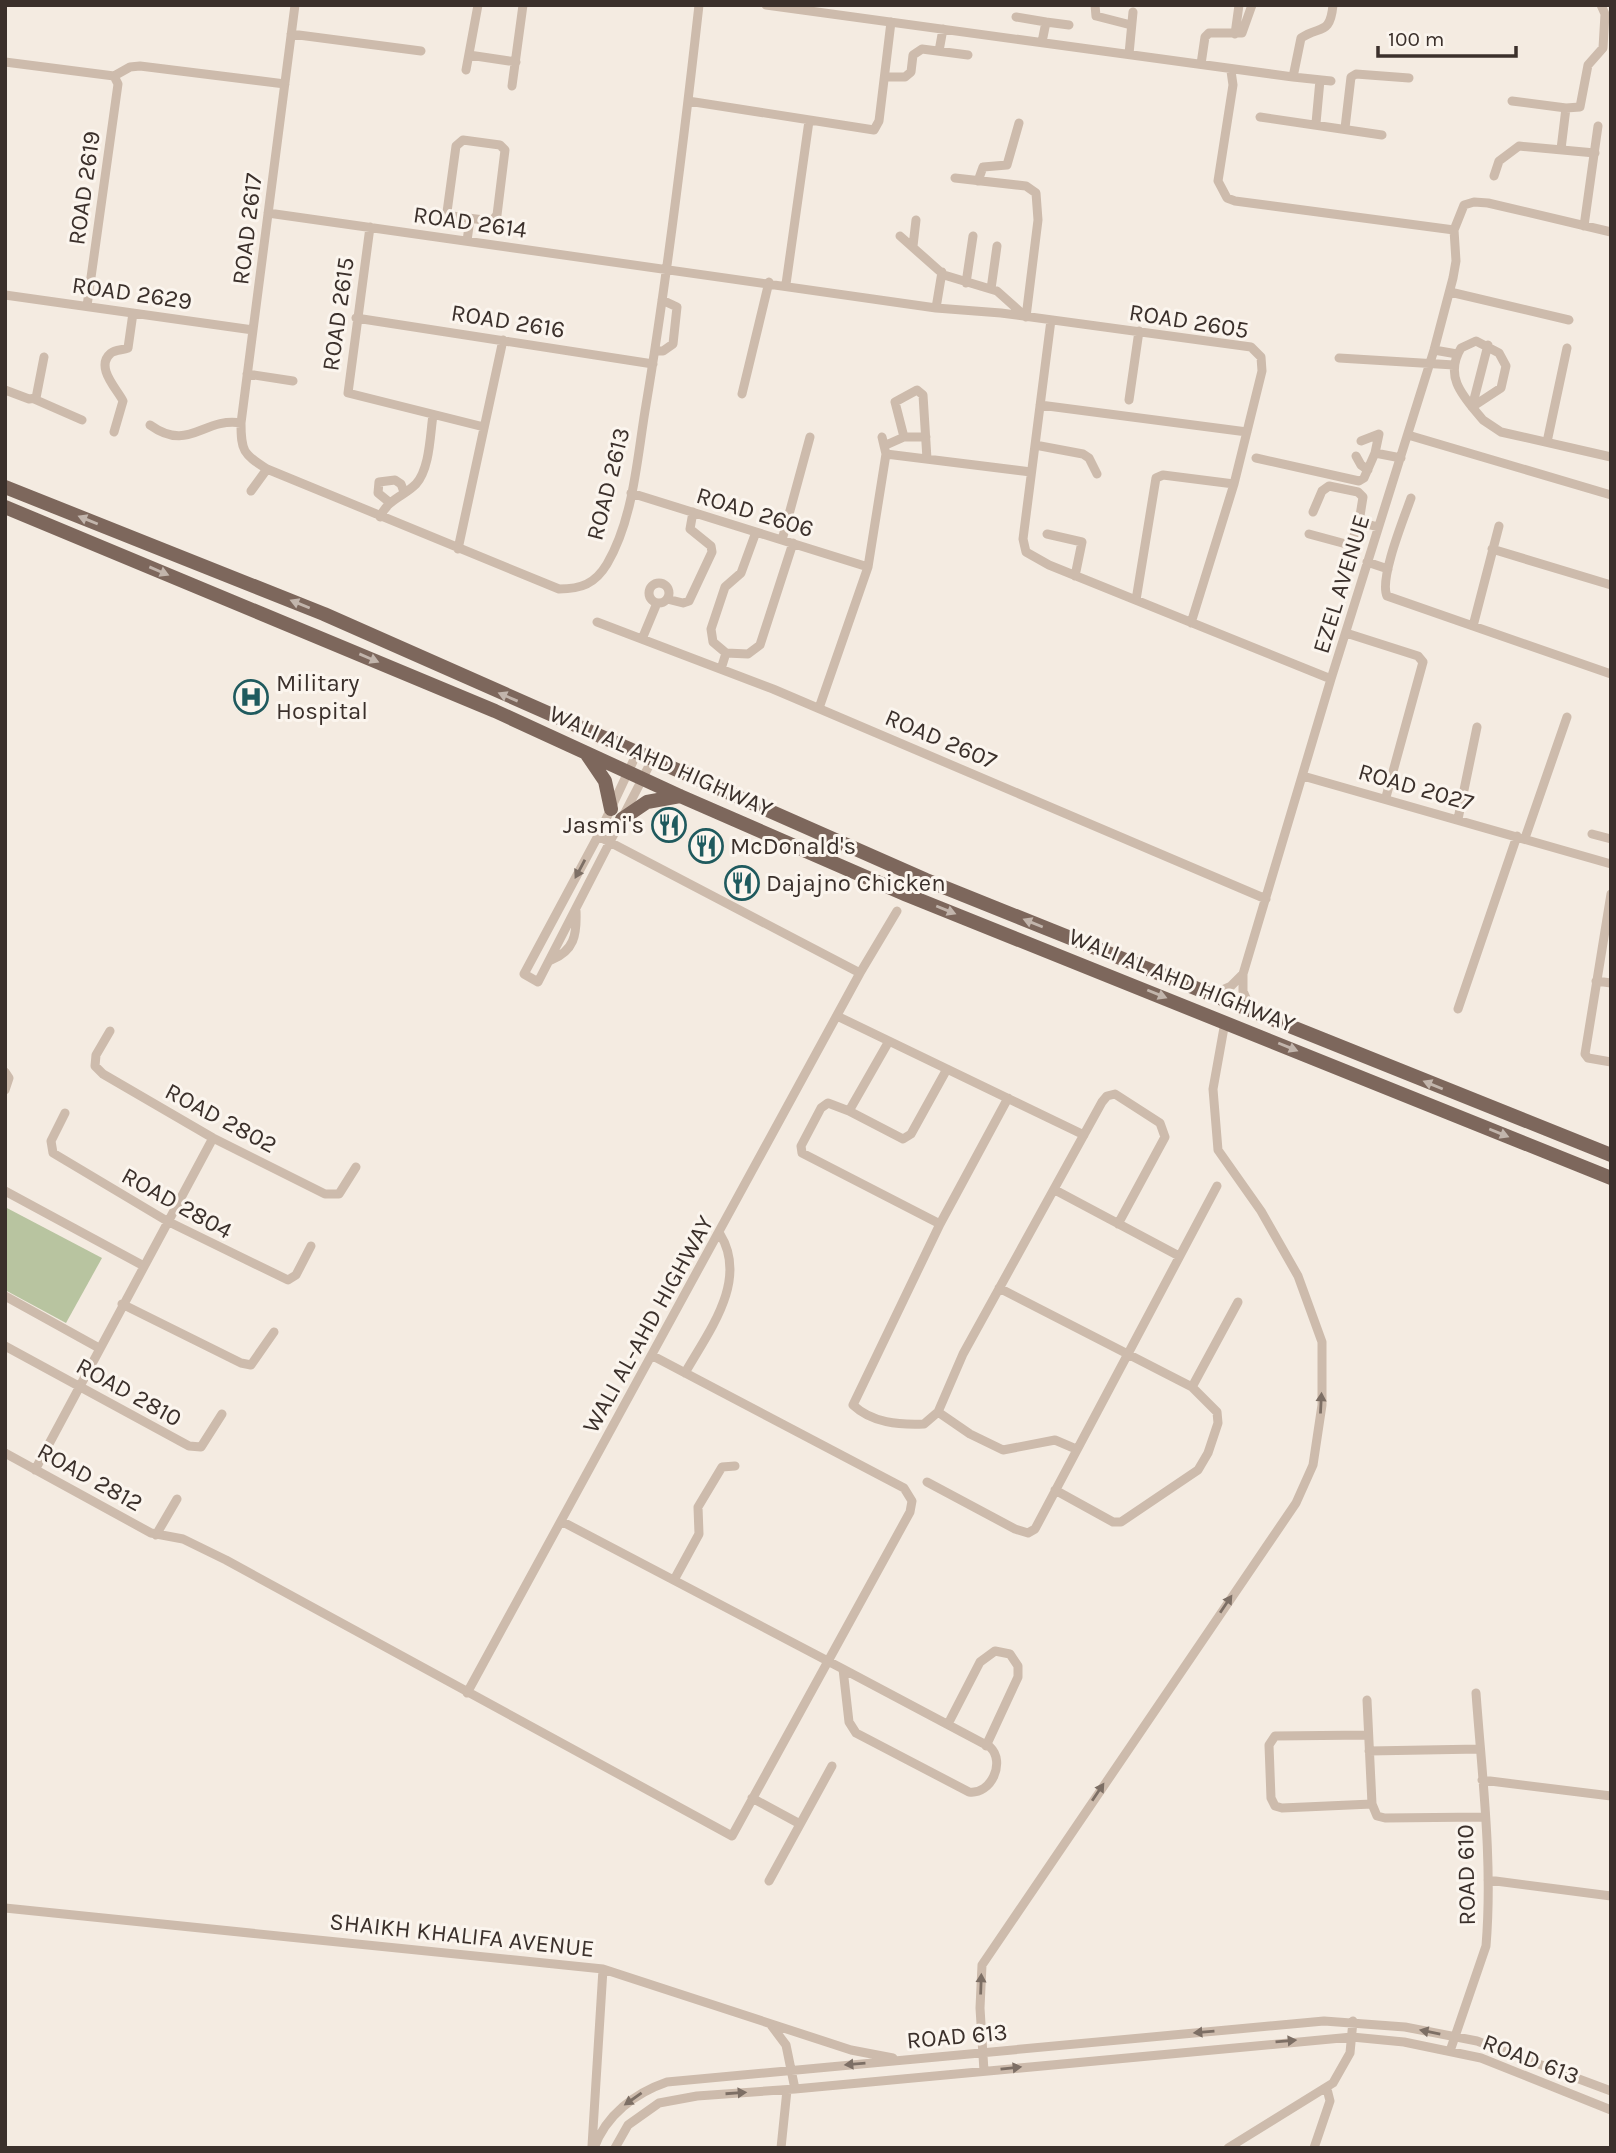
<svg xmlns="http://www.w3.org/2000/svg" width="1616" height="2153" viewBox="0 0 1616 2153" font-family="Karla,sans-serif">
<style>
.green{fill:#b8c4a0}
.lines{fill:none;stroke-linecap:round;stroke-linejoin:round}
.street{stroke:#cdbbac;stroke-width:9}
.primary{stroke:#7d675c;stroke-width:14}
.oneway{fill:#c2b5ac}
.oneway2{fill:#7d6f65}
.labels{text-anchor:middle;stroke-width:6;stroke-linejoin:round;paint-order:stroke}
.street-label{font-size:24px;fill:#3b302b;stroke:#fbf5ee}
.poi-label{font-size:24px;fill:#3b302b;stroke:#fbf5ee;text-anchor:start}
</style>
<rect width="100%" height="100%" fill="#f4ebe1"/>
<!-- green -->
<path class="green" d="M5 1207 102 1258 66 1323 5 1290Z"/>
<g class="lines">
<!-- street -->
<path class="street" d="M295 5 241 423C241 451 243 454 267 469L559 589C581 589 595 584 607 564 634 518 637 457 646 405 668 273 684 139 699 5
M766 5 1293 77 1301 38C1320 25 1330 36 1333 5
M1095 5 1096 16 1131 25
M1016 17 1046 22 1042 42
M1046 22 1069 25
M291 34 421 51
M1235 34 1239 5
M939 51 943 29
M1129 54 1133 12
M469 55 516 62
M5 62 114 76 118 84 87 306
M1201 64 1205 37 1209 33H1242L1252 5
M466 70 478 5
M1231 71 1233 85 1218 181 1227 198 1235 201 1454 230
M114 76 130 67 140 66 285 84
M885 77H905L911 72 913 55 922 49 968 55
M1293 77 1331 81
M512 86 523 5
M688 101 874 130 879 121 891 22
M1512 101 1566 108 1580 107 1588 65 1603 48 1605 14 1601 5
M1260 117 1382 135
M1316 123 1320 80
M1345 128 1351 77 1356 74 1409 78
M463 140 500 145 505 150 497 215 492 221 452 216 447 212 456 146Z
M1561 149 1566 108
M1494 176 1499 161 1519 146 1595 153
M955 178 1026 186 1036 193 1038 220 1026 317
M978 181 983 167 1007 165 1019 123
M268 213 936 308 1001 313 1251 347 1261 357 1262 371 1234 484 1191 623
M1584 226 1598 126
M370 227 348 393 484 427
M900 236 944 275 997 291 1026 317
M467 241 470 219
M913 246 916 220
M966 283 973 236
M786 284 809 121
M991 289 997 246
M1450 292 1569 320
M5 295 253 330
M936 308 942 272
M356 318 653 364
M1051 320 1023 539 1026 552 1049 565 1331 679
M1434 350 1457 354
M655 351H663L673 344 677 307 662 300
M1339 358 1454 365
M247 374 293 381
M5 390 29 399 36 398 44 357
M742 394 769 282
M34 399 82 420
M1129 400 1139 331
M1040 405 1247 432
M1472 407 1501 388 1506 366 1499 353 1476 341 1461 348C1443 378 1465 398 1483 420L1501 432 1611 457
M1472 407 1488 345
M150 425C189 453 203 417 241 423
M114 432 123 401C118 390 94 367 111 353 115 350 123 350 128 348L133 313
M1408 435 1611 495
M904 437 895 402 917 390 923 395 927 459
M1361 441 1379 434 1375 453 1401 458
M1547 442 1567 348
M886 445 904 437H926
M1035 445 1083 454 1089 458 1097 474
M886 454 1031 472
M1356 456 1361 465 1368 470
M1256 458 1359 481 1364 478 1375 453
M251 491 267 469
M631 493 868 567
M1411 498C1404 518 1379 579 1387 596L1611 674
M389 502 378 493 379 482 395 480 401 484 404 492
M1313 512 1322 491 1329 486 1358 492 1363 497 1359 522 1378 527
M380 517C388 499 403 497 416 484 430 468 430 435 433 415
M1047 534 1082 542 1075 576
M1309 534 1346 544 1351 543 1359 522
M782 540 810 437
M458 549 503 340
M1492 549 1611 585
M1367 562 1388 569
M649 593a10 10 0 1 1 20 0a10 10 0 1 1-20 0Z
M667 599 683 603 689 601 712 552 711 546 690 529 693 512
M1136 600 1156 478 1163 475 1234 484
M597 622 773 689 1266 899
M1473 626 1499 526
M1346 633 1418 656 1423 662 1386 797
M642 639 657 603
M726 653 713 642 711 629 725 587 741 573 756 532
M721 669 726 653 748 654 760 645 793 543
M819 708 868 567 886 454 882 437
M637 753 598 836 524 974 538 982 652 760
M1303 776 1611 864
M1458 819 1477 727
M1592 834 1611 839
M598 836 860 973
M1525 838 1567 717
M1611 894 1585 1054 1588 1058 1611 1062
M551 960C574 951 577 935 576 911
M1596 981 1611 983
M1213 994 1231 986 1243 974
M1458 1009 1517 836
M1251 1010 1243 991V974L1331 679 1434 350 1453 278 1456 261 1454 230 1464 205 1474 202 1488 203 1611 232
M837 1016 1084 1135
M110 1031 96 1055 95 1066 103 1074 213 1138 325 1194H339L356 1167
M889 1041 849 1111 903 1139 911 1134 947 1069
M5 1072 9 1078 5 1090
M1008 1098 940 1224 853 1405C872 1423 899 1425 924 1424L938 1412 963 1354 1102 1102 1107 1096 1115 1094 1160 1123 1165 1137 1118 1224
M849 1111 828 1103 821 1108 801 1146 802 1153 940 1224
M65 1113 51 1141 53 1153 167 1221 288 1280 296 1275 311 1246
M1055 1190 1179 1256
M5 1191 142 1265
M999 1288 1192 1387
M5 1296 99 1348
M122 1304 241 1363 251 1365 274 1332
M5 1346 189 1446 201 1447 222 1414
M685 1373C708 1332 749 1281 720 1234
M938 1412 970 1434 1003 1450 1055 1440 1076 1449
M5 1453 151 1533 183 1539 226 1560 732 1836 910 1512 912 1501 904 1488 653 1356
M35 1470 213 1138
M927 1482 1015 1529 1028 1533 1035 1529 1217 1186
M1055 1490 1113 1522H1121L1198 1470 1208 1453 1218 1423 1217 1412 1192 1387 1238 1302
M561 1521 843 1669
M156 1535 177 1499
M674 1580 699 1534 698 1507 722 1467 735 1466
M843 1669 990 1747C1006 1762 991 1795 969 1792L856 1733 849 1722Z
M467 1693 860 973 897 911
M1367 1700 1372 1804 1377 1816 1385 1818 1484 1817
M948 1724 980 1662 995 1651 1010 1654 1018 1666V1677L986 1746
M1368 1735 1275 1736 1269 1745 1271 1798 1275 1806 1282 1808 1372 1804
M1369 1751 1480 1749
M1482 1780 1611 1796
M752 1798 800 1824
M1488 1880 1611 1896
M769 1881 832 1766
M5 1908 603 1969 851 2050 893 2058
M771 2025 786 2045 795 2089
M1450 2051 1486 1946C1493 1862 1482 1776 1476 1693
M984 2071 980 2008 982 1965 1296 1503 1313 1465 1322 1405V1342L1298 1276 1261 1211 1218 1150 1213 1089 1225 1022
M592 2146 603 1969
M594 2148C606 2115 635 2093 667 2082L1324 2021 1405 2027 1477 2041 1611 2091
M615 2148 628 2125 659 2103 697 2096 795 2089 1352 2037 1404 2042 1481 2058 1611 2110
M781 2148 787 2090
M1228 2148 1333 2083 1350 2053 1353 2021
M1314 2148 1330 2101 1327 2089"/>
<!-- primary -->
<path class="primary" d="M5 487 324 614 926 880 1611 1155
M5 507 495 711 680 796 907 895 1611 1178
M586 753 605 781 611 809
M622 819 647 802 680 796"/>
</g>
<!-- one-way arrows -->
<defs><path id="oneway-solid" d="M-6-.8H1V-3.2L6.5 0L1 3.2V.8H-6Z" transform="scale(1.75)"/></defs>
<g class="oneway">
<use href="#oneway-solid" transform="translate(88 520) rotate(-158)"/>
<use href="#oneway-solid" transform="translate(159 571) rotate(23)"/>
<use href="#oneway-solid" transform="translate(300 604) rotate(-158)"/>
<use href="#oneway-solid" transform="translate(369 658) rotate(23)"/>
<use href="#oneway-solid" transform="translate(508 697) rotate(-157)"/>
<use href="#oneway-solid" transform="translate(946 910) rotate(22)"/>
<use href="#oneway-solid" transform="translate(1033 923) rotate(-158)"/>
<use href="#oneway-solid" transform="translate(1157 994) rotate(22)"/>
<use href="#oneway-solid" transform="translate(1288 1047) rotate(22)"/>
<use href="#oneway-solid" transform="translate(1433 1085) rotate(-158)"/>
<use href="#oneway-solid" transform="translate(1499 1133) rotate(22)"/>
</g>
<g class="oneway2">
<use href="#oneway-solid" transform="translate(580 869) rotate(118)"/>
<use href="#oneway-solid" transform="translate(1321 1403) rotate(-87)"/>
<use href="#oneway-solid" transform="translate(1226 1604) rotate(-56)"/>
<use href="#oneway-solid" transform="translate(1098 1792) rotate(-56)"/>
<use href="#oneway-solid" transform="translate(981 1984) rotate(-88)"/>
<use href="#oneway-solid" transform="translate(1204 2032) rotate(175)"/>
<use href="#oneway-solid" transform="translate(1430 2032) rotate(-169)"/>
<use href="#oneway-solid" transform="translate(1286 2041) rotate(-5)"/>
<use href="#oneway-solid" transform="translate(855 2064) rotate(175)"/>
<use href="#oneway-solid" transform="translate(1011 2068) rotate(-6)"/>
<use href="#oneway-solid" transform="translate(736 2093) rotate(-4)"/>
<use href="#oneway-solid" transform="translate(633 2099) rotate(145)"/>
</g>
<!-- icons -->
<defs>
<g id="hospital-ring" transform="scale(1.75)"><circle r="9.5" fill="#fbf5ee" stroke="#1f5a5e" stroke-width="1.5"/><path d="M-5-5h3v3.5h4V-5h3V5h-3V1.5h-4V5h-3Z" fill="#1f5a5e"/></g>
<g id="restaurant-ring" transform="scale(1.75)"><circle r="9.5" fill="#fbf5ee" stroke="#1f5a5e" stroke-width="1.5"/><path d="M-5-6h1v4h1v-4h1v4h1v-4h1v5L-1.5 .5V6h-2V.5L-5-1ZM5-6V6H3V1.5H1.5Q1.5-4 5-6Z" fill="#1f5a5e"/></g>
</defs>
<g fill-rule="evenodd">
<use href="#hospital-ring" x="251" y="697"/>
<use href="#restaurant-ring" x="669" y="825"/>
<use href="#restaurant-ring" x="706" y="846"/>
<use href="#restaurant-ring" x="742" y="883"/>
</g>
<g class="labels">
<!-- street labels -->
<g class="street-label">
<text transform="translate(84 188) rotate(-82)" y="8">ROAD 2619</text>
<text transform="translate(470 222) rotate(8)" y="8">ROAD 2614</text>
<text transform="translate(247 229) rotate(-83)" y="8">ROAD 2617</text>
<text transform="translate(132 293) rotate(8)" y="8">ROAD 2629</text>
<text transform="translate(338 314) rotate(-82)" y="8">ROAD 2615</text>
<text transform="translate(508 321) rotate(9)" y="8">ROAD 2616</text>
<text transform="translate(1189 321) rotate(9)" y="8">ROAD 2605</text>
<text transform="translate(608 484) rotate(-76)" y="8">ROAD 2613</text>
<text transform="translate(755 512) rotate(17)" y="8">ROAD 2606</text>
<text transform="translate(1341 584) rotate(-73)" y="8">EZEL AVENUE</text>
<text transform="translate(941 739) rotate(23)" y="8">ROAD 2607</text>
<text transform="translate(661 761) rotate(24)" y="8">WALI AL AHD HIGHWAY</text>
<text transform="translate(1416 787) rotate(16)" y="8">ROAD 2027</text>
<text transform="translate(1182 980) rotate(22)" y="8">WALI AL AHD HIGHWAY</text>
<text transform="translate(221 1118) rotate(28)" y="8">ROAD 2802</text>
<text transform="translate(177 1203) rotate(29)" y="8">ROAD 2804</text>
<text transform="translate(648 1324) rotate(-61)" y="8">WALI AL-AHD HIGHWAY</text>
<text transform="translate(129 1392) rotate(29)" y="8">ROAD 2810</text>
<text transform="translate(90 1477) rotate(29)" y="8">ROAD 2812</text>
<text transform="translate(1466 1875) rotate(-91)" y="8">ROAD 610</text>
<text transform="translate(462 1935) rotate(6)" y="8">SHAIKH KHALIFA AVENUE</text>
<text transform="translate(957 2036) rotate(-5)" y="8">ROAD 613</text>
<text transform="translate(1531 2059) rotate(21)" y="8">ROAD 613</text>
</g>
<!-- poi labels -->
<g class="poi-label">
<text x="276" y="691">Military<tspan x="276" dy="28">Hospital</tspan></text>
<text x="644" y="833" text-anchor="end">Jasmi's</text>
<text x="730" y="854">McDonald's</text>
<text x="766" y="891">Dajajno Chicken</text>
</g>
</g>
<!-- border -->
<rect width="1616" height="2153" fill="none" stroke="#3b302b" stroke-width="14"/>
<!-- scale -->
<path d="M1378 46v10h138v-10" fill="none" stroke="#3b302b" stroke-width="3.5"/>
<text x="1388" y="46" font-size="21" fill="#3b302b" stroke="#fbf5ee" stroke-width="5" paint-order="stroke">100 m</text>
</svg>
